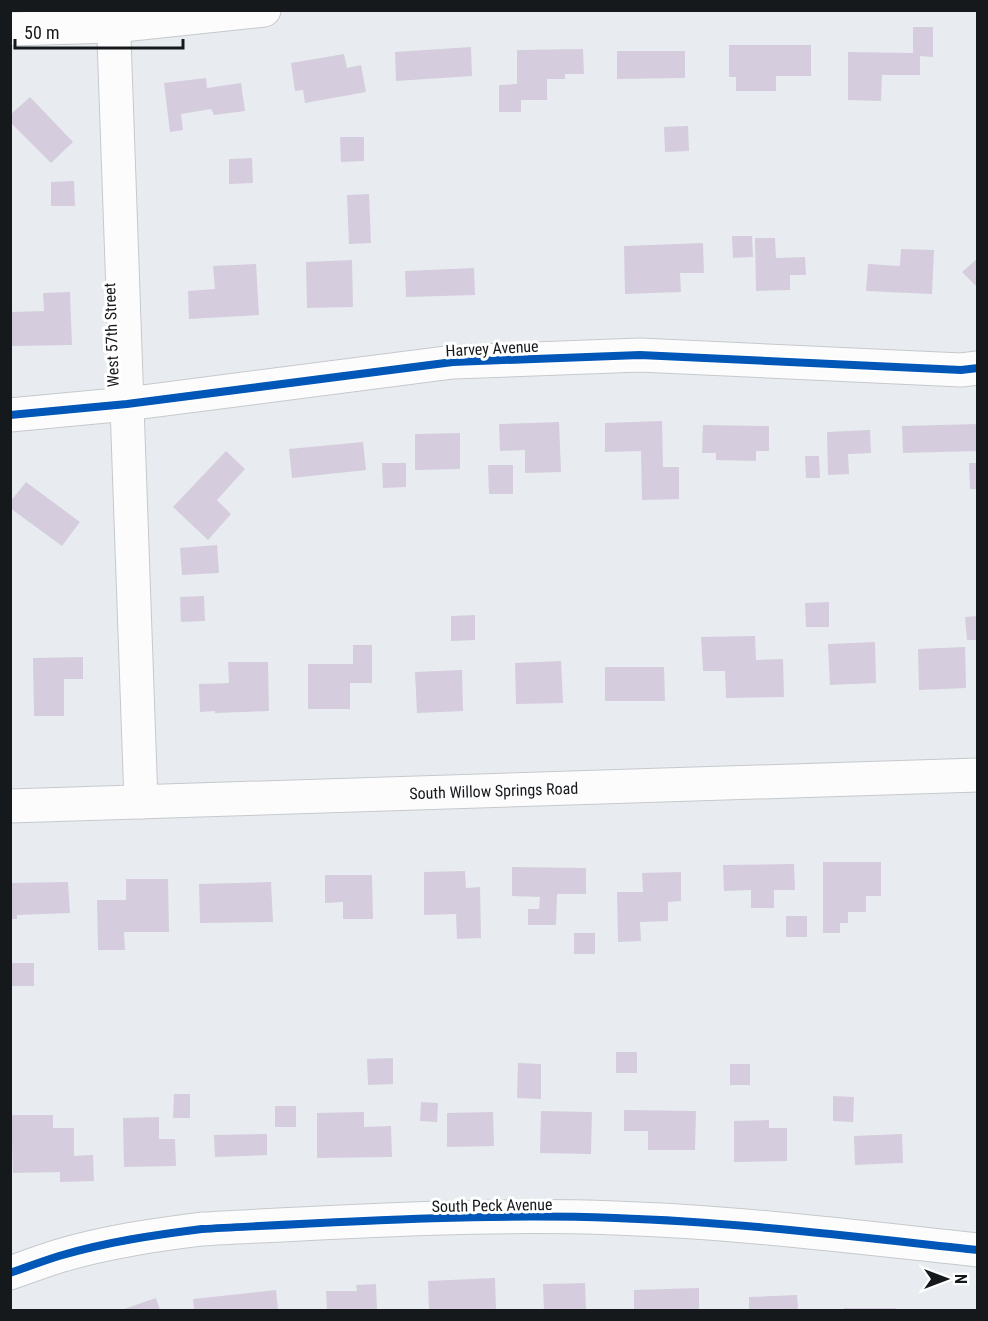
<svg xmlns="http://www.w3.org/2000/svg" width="988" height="1321" viewBox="0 0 988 1321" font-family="'Roboto Condensed',sans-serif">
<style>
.building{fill:#d5ccdd}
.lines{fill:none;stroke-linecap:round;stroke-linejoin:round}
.minor-casing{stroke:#c6c9cc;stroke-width:35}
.minor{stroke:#fcfcfd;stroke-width:33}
.cycleway-casing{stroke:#fff;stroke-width:11}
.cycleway{stroke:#0057b8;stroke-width:8}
.labels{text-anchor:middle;stroke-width:6;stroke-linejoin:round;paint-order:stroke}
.street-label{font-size:16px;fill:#16191c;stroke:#fff}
</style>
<rect width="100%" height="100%" fill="#e8ecf0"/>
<!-- building -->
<path class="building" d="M913 27H933V57L920 56V75H882L881 101 848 100V52L913 53Z
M729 45H811V76H776V91H736V77H729Z
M471 47 472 76 396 81 395 52Z
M583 49 584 74H565V79H547V100H521V112H499V85L517 84V50Z
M617 51H685V78L617 79Z
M344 54 347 68 361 65 366 92 305 103 303 90 295 91 291 63Z
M206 78 207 88 241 83 245 111 214 115 211 109 181 114 183 130 170 132 164 83Z
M30 97 73 142 51 163 10 122V115Z
M688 126 689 151 665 152 664 127Z
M340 137H364V161L341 162Z
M252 158 253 183 229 184V159Z
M74 181 75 206H51V182Z
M369 194 371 243 349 244 347 195Z
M732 236H752L753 257 733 258Z
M755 238H775L776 258 805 257 806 275H790V290L756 291Z
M703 243 704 273H680L681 292 625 294 624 246Z
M901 249 934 250 932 294 866 291 868 264 900 266Z
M978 258V288L962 272Z
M352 260 353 307 307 308 306 262Z
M256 264 259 315 189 319 188 291 215 289 213 266Z
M474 268 475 295 406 297 405 271Z
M70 292 72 345 12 346 11 312 44 311 43 293Z
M662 421 663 467H679V499L642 500 641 451 605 452V423Z
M559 422 561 472 525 473V450L500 451 499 424Z
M978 424V451L903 453 902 426Z
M703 425 769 426V451H756V461L716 460V453H702Z
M870 430 871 453 848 454 849 474 828 475 827 432Z
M460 433V469L415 470V434Z
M363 442 366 470 292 478 289 449Z
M226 451 245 469 217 500 231 514 208 540 173 507Z
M805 456H819L820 478H806Z
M382 463H406V487L383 488Z
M969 463H978V489H970Z
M488 465H513V494H489Z
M26 482 80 522 62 546 10 508V502Z
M217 545 219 573 182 575 180 548Z
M204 596 205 621 181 622 180 597Z
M829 602V627H806L805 603Z
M475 615V640L451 641V616Z
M978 616V640H967L965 617Z
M755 636 756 660 783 659 784 697 726 698 725 671H703L701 637Z
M875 642 876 683 830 685 828 644Z
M353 645H372V683H350V709H308V664H353Z
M965 647 966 688 919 690 918 649Z
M83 657V679H64V716H34L33 658Z
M561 661 563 703 516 704 515 663Z
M228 662H268L269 711 215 713V711L200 712 199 684 229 683Z
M605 667H664L665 701H605Z
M462 670 463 711 417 713 415 672Z
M823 862H881V896H866V912H848V923H840V933H823Z
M794 864 795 890H774V908H751V890L724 891 723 865Z
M512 867 586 868V894H557L556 925H528V909H539L540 897 512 896Z
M465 871 466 888 480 887 481 938 457 939 456 914 424 915V872Z
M681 872V901L668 902V921L640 922 641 941 618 942 617 892H643L642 873Z
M325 875H372L373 919H343V902L325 903Z
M126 879H168L169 932H124L125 950H98L97 900H126Z
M68 882 70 913 17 915V919H10V883Z
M271 882 273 922 200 923 199 884Z
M786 916H807V937H786Z
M574 933H595V954H574Z
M10 963H34V986H10Z
M616 1052H637V1073H616Z
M393 1058V1084L368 1085 367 1059Z
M518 1063 541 1064V1099L517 1098Z
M730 1064H750V1085H730Z
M174 1094H190V1118H173Z
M833 1096 854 1097 853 1122 833 1121Z
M421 1102 438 1103 437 1122 420 1121Z
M275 1106H296V1127H275Z
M624 1110 696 1111 695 1150H648V1131H624Z
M541 1111 592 1112 591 1154 540 1153Z
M364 1112V1127L391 1126 392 1157 317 1158V1113Z
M493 1112 494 1146 447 1147V1113Z
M11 1115H53V1128H74V1156L93 1155 94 1181 60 1182V1172L13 1173Z
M159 1117V1139H175L176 1166 124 1167 123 1118Z
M769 1120V1128H787V1161L734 1162V1121Z
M267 1134V1155L215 1157 214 1135Z
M902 1134 903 1163 855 1165 854 1136Z
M495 1278 496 1310H429L428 1281Z
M585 1283 586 1310H544L543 1284Z
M376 1284 377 1310H327L326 1291H357L356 1285Z
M699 1288V1310H634V1290Z
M276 1290 278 1310H194L193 1299Z
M797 1295 798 1310H749V1297Z
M156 1298 160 1310H121Z
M844 1308H896V1310H844Z"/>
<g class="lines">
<!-- minor casing -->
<g class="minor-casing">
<g id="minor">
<path d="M113 10 141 802"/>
<path d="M10 29 113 26 264 10"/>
<path d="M10 415 127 404 453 362 640 355 961 370 978 368"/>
<path id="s1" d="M10 806 978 775"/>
<path d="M10 1273C27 1267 43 1261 59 1256 106 1242 154 1235 202 1229 339 1222 477 1213 615 1218 736 1222 857 1237 978 1250"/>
</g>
</g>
<!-- minor -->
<use href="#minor" class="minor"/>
<!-- cycleway casing -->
<g class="cycleway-casing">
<path id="cycleway" d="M10 415 127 404 453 362 640 355 961 370 978 368
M10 1273C27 1267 43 1261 59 1256 106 1242 154 1235 202 1229 339 1222 477 1213 615 1218 736 1222 857 1237 978 1250"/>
</g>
<!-- cycleway -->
<use href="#cycleway" class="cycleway"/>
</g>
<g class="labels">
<!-- street labels -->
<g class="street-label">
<text transform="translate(111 335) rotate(-92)" y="6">West 57th Street</text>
<text transform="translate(492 348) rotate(-3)" y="6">Harvey Avenue</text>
<text dy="6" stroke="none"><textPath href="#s1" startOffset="484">South Willow Springs Road</textPath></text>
<text transform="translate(492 1205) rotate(-1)" y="6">South Peck Avenue</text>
</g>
</g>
<!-- border -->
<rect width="988" height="1321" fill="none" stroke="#16191c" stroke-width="24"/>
<!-- north arrow -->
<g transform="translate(946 1279) rotate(90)" stroke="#ffffff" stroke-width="4.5" paint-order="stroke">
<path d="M0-4.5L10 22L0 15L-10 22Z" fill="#16191c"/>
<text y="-9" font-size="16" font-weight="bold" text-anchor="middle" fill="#16191c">N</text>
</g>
<!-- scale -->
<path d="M15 39v9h168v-9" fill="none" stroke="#16191c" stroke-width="3"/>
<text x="24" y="39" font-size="18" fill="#16191c" stroke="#ffffff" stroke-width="4.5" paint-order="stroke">50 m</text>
</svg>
